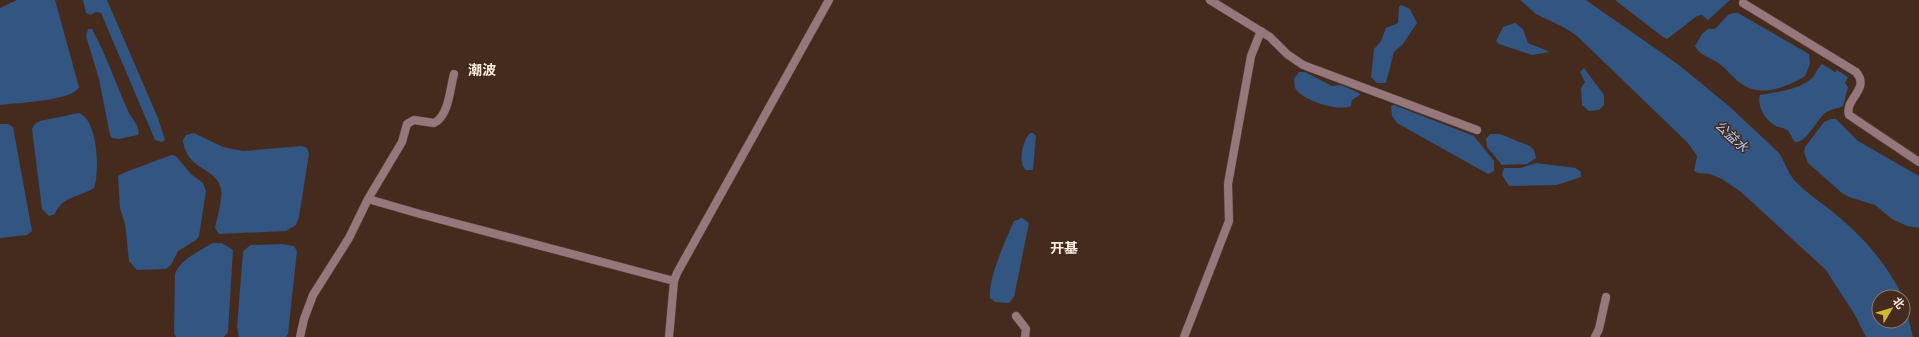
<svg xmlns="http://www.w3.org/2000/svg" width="1919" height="337" viewBox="0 0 1919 337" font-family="'Varela Round','Noto Sans SC',sans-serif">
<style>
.water{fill:#325581}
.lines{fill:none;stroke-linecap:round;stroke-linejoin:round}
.minor-casing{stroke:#614a3d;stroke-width:9}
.minor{stroke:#96787c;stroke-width:8}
.labels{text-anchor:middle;stroke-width:3;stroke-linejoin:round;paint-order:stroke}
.water-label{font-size:13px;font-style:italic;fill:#accdf6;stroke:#442b1d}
.quarter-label{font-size:14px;font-weight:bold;fill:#fcebe2;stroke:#442b1d}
</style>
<rect width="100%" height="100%" fill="#442b1d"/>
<!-- water -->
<path class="water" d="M17 0H55L79 87C73 101 15 103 0 105V8Z
M83 0H107L158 118 165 140 162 142 155 140 101 13 96 12 90 15 86 13Z
M1520 0H1586L1679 65 1730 107 1778 152C1785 161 1787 172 1795 181 1808 195 1826 205 1840 218 1866 240 1888 266 1903 297H1879V321H1903V297L1913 337H1866L1855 315 1826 270 1741 192 1722 179 1710 174 1698 173 1694 171 1697 156 1688 143 1576 35 1563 27 1536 14Z
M1615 0H1730L1708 20 1702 15 1697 16 1667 39 1663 37Z
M1401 5 1410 9 1417 23 1403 44 1394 52 1386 83H1377L1371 77 1374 49 1381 41 1386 28 1398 23 1399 7Z
M1733 13H1738L1809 54 1810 64 1805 76C1790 86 1762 97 1745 86 1734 80 1727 69 1717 62 1709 57 1699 55 1695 46L1702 34 1708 29H1715L1728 15Z
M1515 23 1523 29 1528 43 1550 52 1532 55 1499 44 1496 41 1503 27Z
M88 29H92C107 56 116 85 129 113 133 120 141 128 138 135L119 139 112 138 110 135 99 79 86 36Z
M1822 64 1835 72 1837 70 1848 77 1845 83 1848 87 1843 106C1837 109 1830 109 1825 113 1817 120 1805 144 1795 142 1792 139 1791 134 1788 131 1785 128 1780 128 1776 126 1766 122 1756 105 1760 95 1777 92 1798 90 1811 79 1816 75 1817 68 1822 64Z
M1584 68 1604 95V105L1599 110 1589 111 1582 105 1581 88 1585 82 1580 72Z
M1299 72H1305L1332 86 1341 85 1359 93 1360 95 1352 100 1351 106C1337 112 1302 100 1295 88L1294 79Z
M1394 105 1474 136 1494 161V171L1488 174 1397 123 1392 116 1391 106Z
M79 113C98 120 100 171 94 188 80 197 62 196 55 214L49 216 42 209 32 129 35 124 40 121Z
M1831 119H1836L1858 141 1919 176V228L1907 226 1892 219 1875 205 1849 197 1842 193 1808 163 1804 152 1805 147 1824 122Z
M0 124H8L13 127 32 231 27 235 0 238Z
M194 133 223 147 243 151 302 146 307 148 309 154 299 217 296 225 286 231 219 234 215 228C217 220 223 196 221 189 216 166 186 171 183 140L186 135Z
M1030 133H1033L1036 136 1033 170H1026C1017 163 1023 140 1030 133Z
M1490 134H1500L1530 146 1534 150 1536 158 1527 164 1502 165 1487 147 1486 139Z
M171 155 176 156 191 174 203 183 206 191 199 236 196 240 178 251 171 265 166 269 137 270 129 261 125 224 120 208 118 176C121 173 162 159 171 155Z
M1536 163 1576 168 1581 172V177L1557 185 1509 186 1502 175 1504 168H1520Z
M1022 218 1029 223 1014 297 1009 303 995 302 990 298C988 278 1006 239 1014 221Z
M213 243H222L233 250 228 332 224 337H176L174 333 175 274C181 259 199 251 213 243Z
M282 244 294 246 297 251 288 334 286 337H239L237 327 243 252 250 245Z"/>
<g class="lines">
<!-- minor casing -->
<g class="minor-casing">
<path id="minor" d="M1210 0 1270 37 1287 54 1303 65 1477 130
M1743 3 1856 72C1871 89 1844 99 1849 115L1919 162
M368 199 420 214 674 281
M1016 316 1026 329 1025 337
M300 337 304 319 313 295 349 238 368 199 402 142 407 124 414 120 434 123C449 116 450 88 454 74
M669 337 674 281 677 273 829 0
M1184 337 1229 221 1228 184 1251 56 1261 31
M1595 337 1599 329 1606 297"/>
</g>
<!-- minor -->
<use href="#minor" class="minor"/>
</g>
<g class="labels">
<!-- water labels -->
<g class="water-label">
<text transform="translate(1732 136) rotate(43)" y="5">公益水</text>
</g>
<!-- quarter labels -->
<g class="quarter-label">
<text x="482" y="75">潮波</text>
<text x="1064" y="253">开基</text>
</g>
</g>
<!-- north arrow -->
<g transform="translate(1891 309) rotate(52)"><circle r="19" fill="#442b1d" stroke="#8e786c"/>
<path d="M0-3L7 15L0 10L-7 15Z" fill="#d0b736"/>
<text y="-6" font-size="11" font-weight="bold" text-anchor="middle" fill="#fcebe2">北</text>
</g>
</svg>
